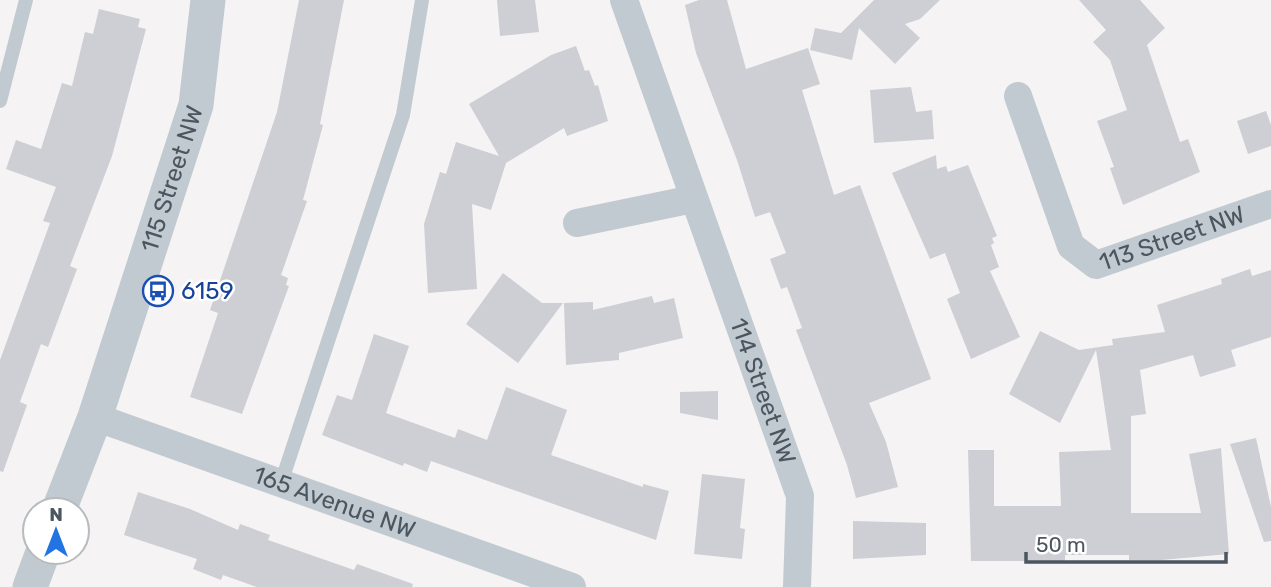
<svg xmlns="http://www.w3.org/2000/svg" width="1271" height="587" viewBox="0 0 1271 587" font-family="Rubik,sans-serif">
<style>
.building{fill:#cdcfd5}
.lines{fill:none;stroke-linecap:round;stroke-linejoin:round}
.service{stroke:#c2cad1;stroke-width:14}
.minor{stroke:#c2cad1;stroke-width:28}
.tertiary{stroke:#c2cad1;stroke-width:35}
.labels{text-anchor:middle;stroke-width:5;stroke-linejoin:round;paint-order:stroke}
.street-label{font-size:24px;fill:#4b5660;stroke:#fff}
.transit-label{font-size:24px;fill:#164399;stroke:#fff;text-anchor:start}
</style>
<rect width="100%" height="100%" fill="#f5f3f3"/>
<!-- building -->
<path class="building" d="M299 0H344L320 124 323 125 303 200 307 201 281 275 288 278 286 285 289 286 242 414 190 397 218 313 210 310 277 112Z
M497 0H535L539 32 500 36Z
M699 0H727L746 69 808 48 820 84 802 90 834 195 860 185 931 379 869 403 886 442 898 487 856 498 847 465 796 330 802 328 787 287 781 289 770 259 786 253 770 212 755 217 737 160 696 53 685 5Z
M874 0H940L920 19 905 24 920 38 895 64 859 28 852 60 810 50 815 28 841 33Z
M1079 0H1140L1165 28 1147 45 1180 142 1188 139 1200 172 1123 205 1110 168 1114 167 1097 121 1127 110 1110 60 1093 42 1106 30Z
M99 9 140 19 138 27 146 29 112 156 70 266 77 269 48 347 41 344 20 402 27 405 3 472 0 471V360L50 223 43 221 56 187 6 169 16 140 41 149 62 83 72 86 85 32 93 34Z
M576 46 585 71 589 70 595 86 598 85 608 121 567 136 564 128 506 163 491 210 472 204 477 289 428 293 424 224 440 172 446 174 456 142 499 156 469 104 551 55Z
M911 87 916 112 932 110 934 139 874 143 870 90Z
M1266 111 1271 125V146L1248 154 1237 121Z
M936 155 937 169 946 166 948 172 968 165 997 236 992 238 994 243 991 245 999 267 990 271 1020 337 971 359 947 299 960 293 945 253 930 259 892 173Z
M1250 269 1252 276 1271 270V337L1231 350 1236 366 1200 377 1193 355 1140 370 1146 414 1131 416V513H1201L1189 454 1221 448 1229 554 1161 560H1129V555H1065V561H971L968 450H994V506H1061L1059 452 1111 450 1096 350 1060 423 1009 394 1040 331 1079 350 1113 345 1112 339 1165 332 1157 305 1222 284 1221 279Z
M503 273 542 303H563L518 363 466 324Z
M652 296 654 303 674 298 683 338 619 353V360L566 365 564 303 593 302V310Z
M374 334 409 346 386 413 455 438 458 429 487 440 506 387 567 410 551 455 643 487V484L669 491 656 540 431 461 427 472 404 463 403 466 322 435 337 395 352 400Z
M718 391V420L680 413V392Z
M1256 438 1271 507V541L1264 542 1230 444Z
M702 474 745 479 740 528 745 529 742 559 694 554Z
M138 492 190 509 238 530 240 524 270 535 268 540 354 570 357 564 413 584 412 587H257L223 575 221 580 193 569 197 559 124 535Z
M853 521 926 523V555L853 559Z"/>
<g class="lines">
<!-- service -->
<path class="service" d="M0 101 26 0
M281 483 403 115 422 0"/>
<!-- minor -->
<g class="minor">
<path id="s1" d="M624 0 800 496 797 587"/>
<path id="s2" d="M1018 96 1071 246 1096 265 1271 204"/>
<path d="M577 223 693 199"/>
<path id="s3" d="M95 417 572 587"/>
</g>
<!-- tertiary -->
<g class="tertiary">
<path id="s4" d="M59 510 95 417 196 105 208 0"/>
<path d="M30 587 43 552"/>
</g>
</g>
<!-- icons -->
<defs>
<g id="bus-ring" transform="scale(1.575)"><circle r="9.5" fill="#fff" stroke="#1a4fb4" stroke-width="1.5"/><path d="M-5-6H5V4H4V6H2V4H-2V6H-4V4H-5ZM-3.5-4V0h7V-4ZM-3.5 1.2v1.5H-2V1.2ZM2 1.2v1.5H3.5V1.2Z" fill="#1a4fb4"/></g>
</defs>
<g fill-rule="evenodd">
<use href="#bus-ring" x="158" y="291"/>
</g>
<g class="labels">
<!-- street labels -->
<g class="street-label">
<text dy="8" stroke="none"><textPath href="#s4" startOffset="350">115 Street NW</textPath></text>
<text dy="8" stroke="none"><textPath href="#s2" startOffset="271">113 Street NW</textPath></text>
<text dy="8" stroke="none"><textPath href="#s1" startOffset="415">114 Street NW</textPath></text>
<text dy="8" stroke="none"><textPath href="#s3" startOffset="254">165 Avenue NW</textPath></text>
</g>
<!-- transit labels -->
<g class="transit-label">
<text x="181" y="299">6159</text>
</g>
</g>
<!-- north arrow -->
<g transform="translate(56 531)"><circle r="33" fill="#ffffff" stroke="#b7bbbf" stroke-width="2"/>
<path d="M0-5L12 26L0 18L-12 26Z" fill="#2174e1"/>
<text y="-10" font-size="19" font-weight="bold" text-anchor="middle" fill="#4b5660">N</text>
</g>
<!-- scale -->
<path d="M1026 552v10h200v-10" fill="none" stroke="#4b5660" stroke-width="3.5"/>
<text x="1036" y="552" font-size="21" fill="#4b5660" stroke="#ffffff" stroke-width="5" paint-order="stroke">50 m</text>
</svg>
